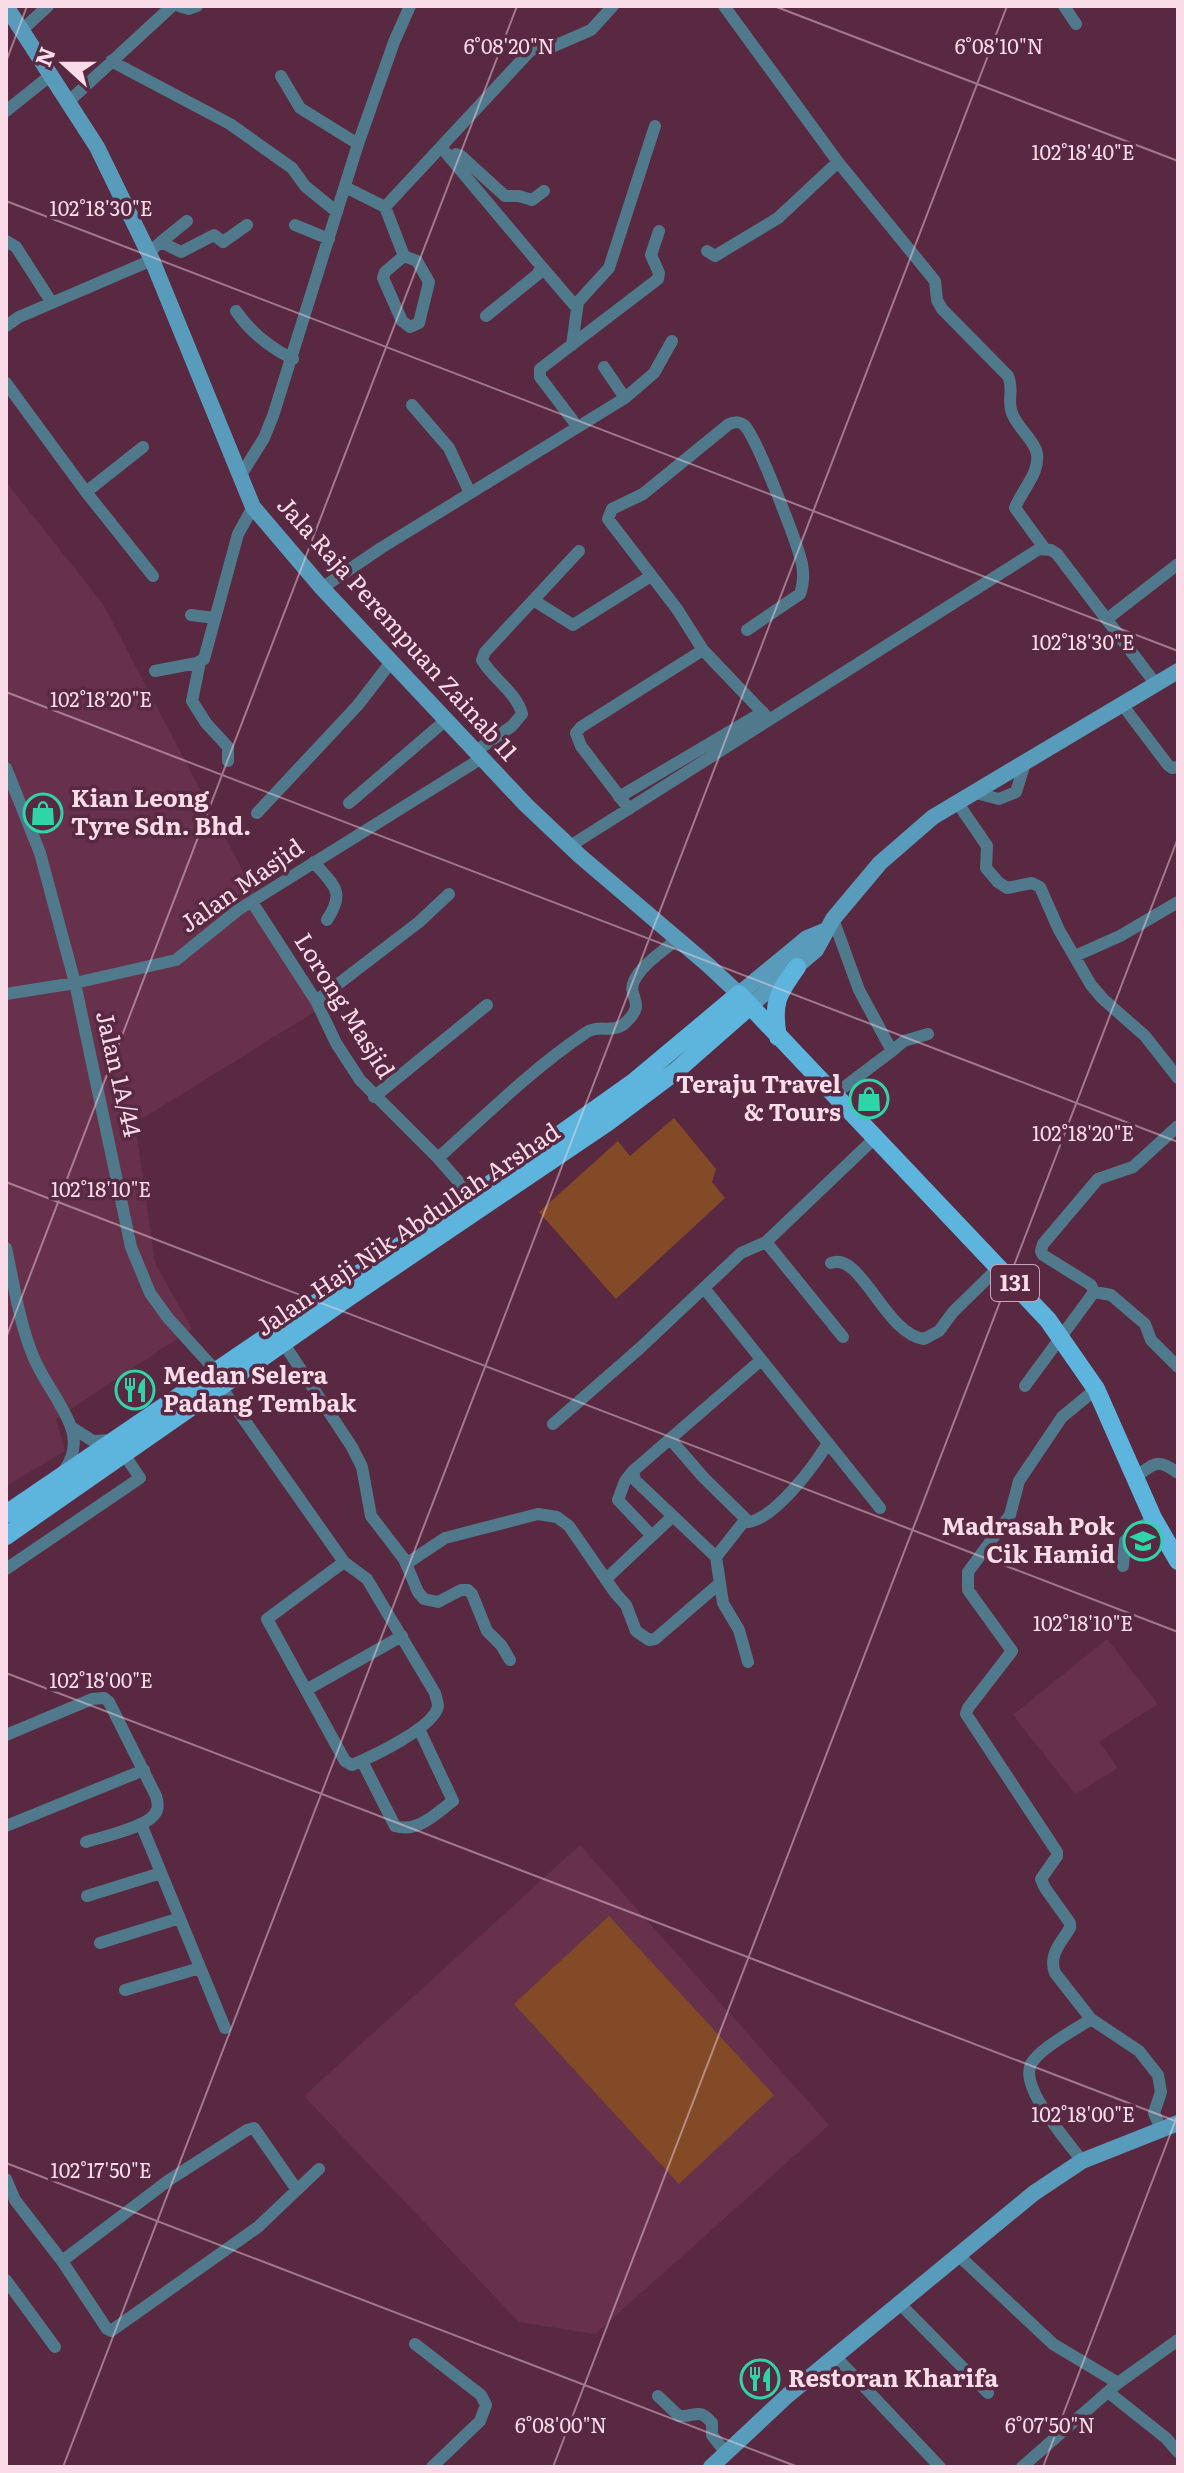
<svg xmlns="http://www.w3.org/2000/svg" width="1184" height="2473" viewBox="0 0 1184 2473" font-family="Literata,serif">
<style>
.built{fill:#67314c}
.green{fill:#834a27}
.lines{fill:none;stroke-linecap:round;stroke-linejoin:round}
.street{stroke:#51798c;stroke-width:12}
.secondary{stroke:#599bba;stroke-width:16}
.primary{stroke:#5db4dc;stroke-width:18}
.ticks{fill:none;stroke:#fadce9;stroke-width:2;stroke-opacity:0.45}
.labels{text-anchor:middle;stroke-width:7;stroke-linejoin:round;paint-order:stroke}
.shield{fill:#582941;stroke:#c9a6b7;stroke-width:2}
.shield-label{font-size:22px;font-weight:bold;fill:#fadce9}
.street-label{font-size:24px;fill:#fadce9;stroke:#582941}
.poi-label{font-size:24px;font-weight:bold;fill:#fadce9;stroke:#582941;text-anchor:start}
.ticks-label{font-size:20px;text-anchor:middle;fill:#fadce9;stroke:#582941;stroke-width:7;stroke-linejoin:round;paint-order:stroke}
</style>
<rect width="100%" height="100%" fill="#582941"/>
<!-- built -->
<path class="built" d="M6 482 103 604 316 1011 135 1123 155 1263 192 1329 56 1419 65 1451 6 1486Z
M1107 1639 1158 1704 1099 1742 1118 1768 1075 1794 1013 1715Z
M580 1845 829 2125 595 2334 519 2322 304 2096Z"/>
<!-- green -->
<path class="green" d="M674 1118 716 1169 712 1182 725 1198 616 1299 539 1212 618 1141 630 1156Z
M609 1916 774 2095 679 2184 514 2004Z"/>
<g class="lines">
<!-- street -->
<path class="street" d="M179 6 189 9 197 6
M724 6 838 162 935 281 937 300 942 309 1008 376C1014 389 1007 401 1012 413 1017 427 1031 437 1036 450 1043 470 1021 491 1015 508L1045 549
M1064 6 1076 24
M22 30 48 6
M111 61 230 124 292 168 305 186 337 212
M281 76 300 108 358 144
M68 102 172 6
M6 111 51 75
M441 147 541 266 538 274 486 316
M450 158 456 154 461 156 505 196H519L532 200 544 191
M345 187 385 207 531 50 554 46 591 30 613 6
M385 207 404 256
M295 225 329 239
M6 241 16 247 52 303
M161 242 187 221
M707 251 715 256 778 218 838 162
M148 253 161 242 181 252 214 235 223 242 247 225
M404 256 417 261 429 282 419 323 410 327 402 321 383 278 385 272Z
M541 266 577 308
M236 311C251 333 269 347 293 359
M6 326 19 317 152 260
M572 345 578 302 609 268 655 126
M604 367 625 398
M6 383 86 492 153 576
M412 405 449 448 470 493
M577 426 540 377V369L658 279 659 273 651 255 659 231
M241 475 264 438 273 416 358 144 394 42 410 6
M86 492 143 447
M322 588 381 548 625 398 654 373 672 341
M533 600 573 625 651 576
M191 615 215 618
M1107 619 1178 564
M747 630 800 594C804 583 804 575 802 564 797 542 758 441 745 426 740 421 736 422 729 424L643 494 612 509 608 519 677 609 703 650 768 718
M200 662 192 701 206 723 228 747V761
M155 671 197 663 204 659 238 534 253 507
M1121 703 1168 765 1172 768 1178 767
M476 751 512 726 522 714C517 693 493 679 482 660L485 652 579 551
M6 768 40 853 75 983 131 1247 150 1293 168 1318 217 1372
M972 792 999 799 1016 792 1026 760
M619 797 763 712
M957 802 987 846 986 868 998 882 1007 888 1032 883 1040 887 1059 930 1091 985 1103 999 1145 1036 1178 1078
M349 803 446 720
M629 809 581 746 576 733 581 727 703 650
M257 813 358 705 391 662
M570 846 1039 549 1051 550 1057 554 1155 683
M314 862C334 887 346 890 327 920
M252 902 316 1001 336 1043 360 1080 438 1158 472 1197
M833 919 859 990 892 1051 835 1094
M1075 956 1120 936 1178 902
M6 994 75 983 176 960 238 910 482 758
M316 1001 419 922 449 894
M892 1051 904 1041 928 1034
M374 1097 487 1005
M438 1158C486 1115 531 1070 584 1034 598 1023 612 1034 624 1024 649 1002 626 998 634 981 642 964 664 951 678 938
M766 1242 843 1337
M6 1248C14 1284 19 1322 33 1356 43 1381 62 1402 71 1427 77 1443 73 1460 62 1473
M831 1263C861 1251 884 1333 924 1339L939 1331 953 1312 999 1267
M704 1288 880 1508
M1094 1292 1111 1295 1145 1324 1151 1340 1178 1367
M284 1344 352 1447 362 1467 371 1516 404 1559 418 1592 424 1599 438 1602 461 1590H468L472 1594 487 1631 501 1645 510 1660
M1025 1386 1094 1292 1091 1285 1043 1255 1041 1251 1043 1244 1098 1179 1133 1167 1178 1126
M221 1387 344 1562 367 1579 435 1693C436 1698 438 1702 438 1706 434 1728 371 1757 352 1765L345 1761 267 1619 344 1562
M1096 1389 1062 1417 1019 1481 1010 1515 968 1572V1590L1012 1651 968 1708 966 1714 1057 1852V1856L1041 1879 1045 1888 1070 1923V1928C1061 1943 1048 1955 1055 1973L1091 2019 1139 2051 1158 2075 1161 2092 1154 2113 1161 2129
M553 1424 639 1349 741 1253 766 1242 876 1137
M71 1427 93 1441 112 1440
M671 1440 704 1478 749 1522C776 1517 814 1466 828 1443
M633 1471 625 1481 618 1500 652 1536
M1135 1477C1155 1464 1156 1457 1178 1473
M745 1520 716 1557 723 1603 739 1630 748 1662
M716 1557 635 1480 633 1471 760 1361
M406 1564 445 1538 538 1514 557 1517 569 1526 616 1594 626 1605 636 1631 649 1640 655 1639 720 1583
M1123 1566 1125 1541 1153 1518
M6 1569 140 1478 124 1454
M607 1578 673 1516
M306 1690 402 1636
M6 1735 92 1699 104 1698 109 1702 156 1796C158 1802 159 1810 154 1815 144 1828 102 1837 86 1842
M362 1761 395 1826C418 1833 435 1814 453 1801L419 1729
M141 1824 225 2028
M6 1826 144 1770
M87 1896 161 1873
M100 1943 180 1918
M125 1990 200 1968
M1082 2161C1068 2142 1019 2087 1031 2064 1040 2048 1075 2030 1091 2019
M6 2179 15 2200 62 2261 107 2329 111 2331 258 2227 319 2169
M957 2254 1053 2344 1118 2383
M62 2261 169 2180 247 2130 254 2128 297 2190
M6 2280 55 2347
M898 2302 988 2393
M415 2344 481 2395 486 2405 480 2421 432 2467
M835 2356 940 2467
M1108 2392 1166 2438 1178 2452
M658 2396 679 2416C697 2417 698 2407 712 2423V2435L726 2453
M1022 2467 1118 2383 1178 2340"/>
<!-- secondary -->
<path class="secondary" d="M6 6 97 147 152 260 253 507 322 588 526 805 580 856 708 965 739 994 807 938 826 930
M750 1006 816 950 833 919 880 863 933 817 1178 671
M711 2467 788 2395 1034 2193 1082 2161 1178 2123"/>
<!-- primary -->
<path class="primary" d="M778 1037C772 1003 777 995 797 967
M6 1514 472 1197 635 1081 739 994 1048 1320 1096 1389 1153 1518 1178 1561
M6 1536 349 1297 608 1122 676 1071 750 1006"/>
</g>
<!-- ticks -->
<path class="ticks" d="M774 6 1178 161M6 62 27 6M6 201 1178 651M6 692 1178 1142M6 1182 1178 1632M6 1338 517 6M6 1673 1178 2122M6 2163 798 2467M63 2467 1007 6M553 2467 1178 838M1043 2467 1178 2114"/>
<!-- icons -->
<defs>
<g id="shop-ring" transform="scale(2)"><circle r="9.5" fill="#582941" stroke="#30d4a9" stroke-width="1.5"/><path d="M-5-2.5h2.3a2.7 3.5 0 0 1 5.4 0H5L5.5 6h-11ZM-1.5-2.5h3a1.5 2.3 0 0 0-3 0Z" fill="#30d4a9"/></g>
<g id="restaurant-ring" transform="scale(2)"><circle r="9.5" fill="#582941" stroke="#30d4a9" stroke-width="1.5"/><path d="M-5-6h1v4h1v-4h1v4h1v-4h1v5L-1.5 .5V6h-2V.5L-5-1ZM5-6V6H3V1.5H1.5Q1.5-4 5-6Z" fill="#30d4a9"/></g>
<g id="school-ring" transform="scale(2)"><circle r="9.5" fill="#582941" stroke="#30d4a9" stroke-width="1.5"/><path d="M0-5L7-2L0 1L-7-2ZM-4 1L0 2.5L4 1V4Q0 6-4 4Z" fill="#30d4a9"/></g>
</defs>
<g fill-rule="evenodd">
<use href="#shop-ring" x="43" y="813"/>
<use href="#shop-ring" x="869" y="1099"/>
<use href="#restaurant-ring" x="135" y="1390"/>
<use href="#school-ring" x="1143" y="1541"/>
<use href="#restaurant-ring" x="760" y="2379"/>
</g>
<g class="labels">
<!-- shield labels -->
<rect class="shield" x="991" y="1265" width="48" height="36" rx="6"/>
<g class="shield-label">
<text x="1015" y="1291">131</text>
</g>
<!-- street labels -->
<g class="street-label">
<text transform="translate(397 629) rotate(48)" y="8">Jala Raja Perempuan Zainab 11</text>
<text transform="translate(242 886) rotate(-35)" y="8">Jalan Masjid</text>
<text transform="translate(344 1006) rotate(58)" y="8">Lorong Masjid</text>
<text transform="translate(118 1074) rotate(77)" y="8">Jalan 1A/44</text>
<text transform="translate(408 1230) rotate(-34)" y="8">Jalan Haji Nik Abdullah Arshad</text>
</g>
<!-- poi labels -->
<g class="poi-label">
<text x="71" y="807">Kian Leong<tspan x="71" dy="28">Tyre Sdn. Bhd.</tspan></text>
<text x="841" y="1093" text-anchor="end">Teraju Travel<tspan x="841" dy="28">&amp; Tours</tspan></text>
<text x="163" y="1384">Medan Selera<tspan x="163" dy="28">Padang Tembak</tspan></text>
<text x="1115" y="1535" text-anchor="end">Madrasah Pok<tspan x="1115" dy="28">Cik Hamid</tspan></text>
<text x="788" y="2387">Restoran Kharifa</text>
</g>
</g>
<g class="ticks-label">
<text x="509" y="54">6°08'20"N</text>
<text x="999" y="54">6°08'10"N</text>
<text x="1083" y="160">102°18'40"E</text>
<text x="101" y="216">102°18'30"E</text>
<text x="1083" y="650">102°18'30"E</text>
<text x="101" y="707">102°18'20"E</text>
<text x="1083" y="1141">102°18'20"E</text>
<text x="101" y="1197">102°18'10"E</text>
<text x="1083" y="1631">102°18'10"E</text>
<text x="101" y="1688">102°18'00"E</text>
<text x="1083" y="2122">102°18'00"E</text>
<text x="101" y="2178">102°17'50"E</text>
<text x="561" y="2433">6°08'00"N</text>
<text x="1050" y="2433">6°07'50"N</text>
</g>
<!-- border -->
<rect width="1184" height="2473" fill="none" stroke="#fadce9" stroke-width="16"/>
<!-- north arrow -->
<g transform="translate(64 64) rotate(291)" stroke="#582941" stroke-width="6" paint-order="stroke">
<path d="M0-6L14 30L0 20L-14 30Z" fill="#fadce9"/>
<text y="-12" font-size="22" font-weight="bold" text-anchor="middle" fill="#fadce9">N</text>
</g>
</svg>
